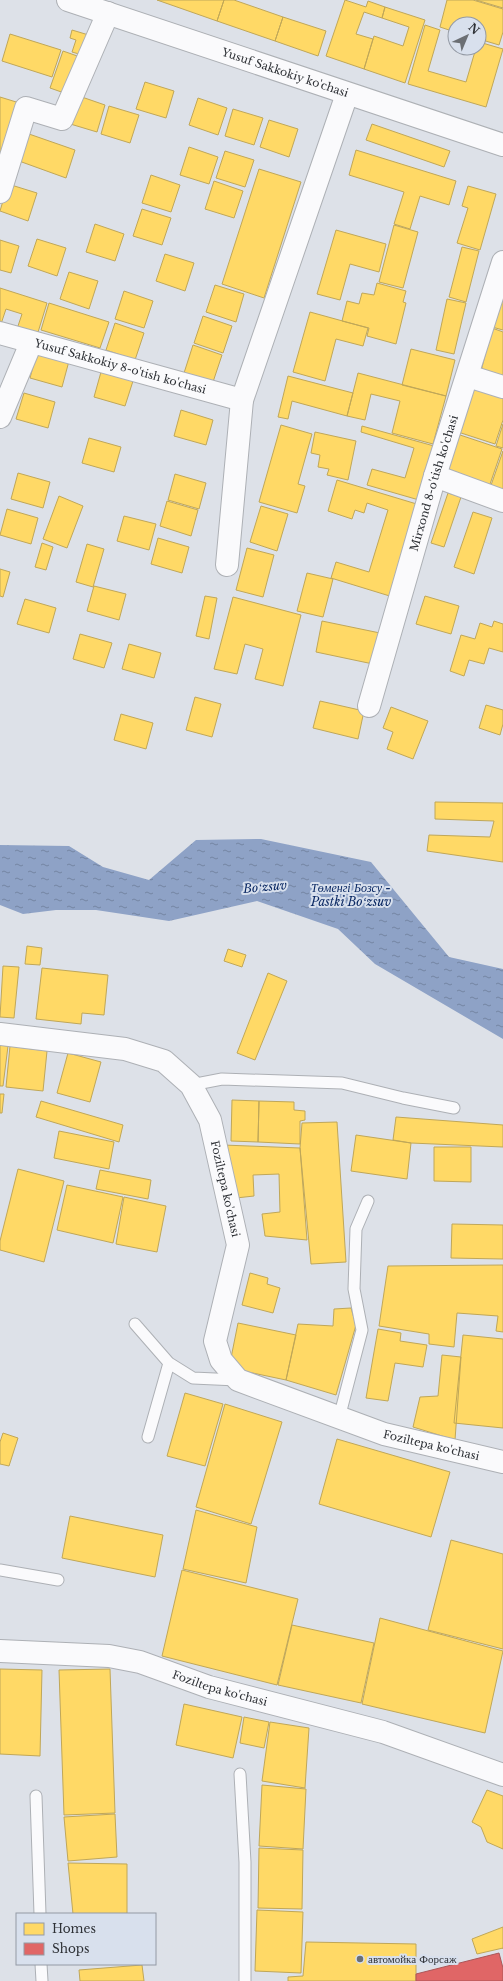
<svg xmlns="http://www.w3.org/2000/svg" width="503" height="1981" viewBox="0 0 503 1981" font-family="'Libre Baskerville',serif">
<style>
.water{fill:url(#water-ripples)}
.homes{fill:#ffd966;stroke:#c0a758}
.shops{fill:#e06666;stroke:#ab5658}
.lines{fill:none;stroke-linecap:round;stroke-linejoin:round}
.lane-casing{stroke:#adb0b5;stroke-width:13}
.street-casing{stroke:#adb0b5;stroke-width:24}
.secondary-casing{stroke:#adb0b5;stroke-width:24}
.lane{stroke:#fafafc;stroke-width:11}
.street{stroke:#fafafc;stroke-width:22}
.secondary{stroke:#fafafc;stroke-width:22}
.poi-dot{fill:#6b6f74;stroke:#d8e0ed;stroke-width:1.5}
.labels{text-anchor:middle;stroke-width:4;stroke-linejoin:round;paint-order:stroke}
.street-label{font-size:11px;fill:#2e3136;stroke:#d8e0ed}
.poi-label{font-size:11px;fill:#2e3136;stroke:#d8e0ed;text-anchor:start}
.water-label{font-size:12px;font-style:italic;fill:#0a2863;stroke:#d8e0ed}
</style>
<defs>
<pattern id="water-ripples" width="26" height="14" patternUnits="userSpaceOnUse"><rect width="26" height="14" fill="#8ea2c6"/><path d="M2 4q2-2 4 0t4 0M15 11q2-2 4 0t4 0" fill="none" stroke="#7485a2"/></pattern>
</defs>
<rect width="100%" height="100%" fill="#dde1e8"/>
<!-- water -->
<path class="water" d="M261 839 371 862 449 957 503 969V1039L375 964 338 929 257 901 169 921 96 910H56L23 914 0 905V845L69 846 103 867 149 880 196 840Z"/>
<!-- homes -->
<path class="homes" d="M157 0H224L217 21Z
M224 0H234L283 17 275 41 217 21Z
M345 0 366 7 368 1 385 7 382 18 364 12 356 34 373 39 364 69 326 56Z
M447 0H473L503 9V32L499 45 479 39V24H455V32L440 27Z
M476 0H503V8Z
M385 7 425 20 405 83 364 69 374 36 403 46 409 27 382 18Z
M283 17 326 31 318 56 275 41Z
M425 25 440 30 428 71 466 82 476 48H479V42L503 49 486 107 408 84Z
M72 30 92 36 86 56 72 52 76 40 70 38Z
M10 34 61 50 52 77 2 61Z
M63 51 83 58 70 95 50 88Z
M145 82 174 91 166 118 136 109Z
M76 95 105 105 97 132 67 123Z
M0 97 26 105 0 158Z
M198 98 227 108 218 135 189 125Z
M109 106 139 115 130 143 101 134Z
M233 109 263 118 254 145 225 136Z
M269 120 298 129 289 157 260 147Z
M372 124 450 151 444 167 366 140Z
M29 134 75 150 66 178 19 161Z
M189 147 218 157 209 184 180 175Z
M356 150 456 181 449 205 420 196 410 229 394 224 404 192 349 175Z
M225 151 254 160 245 187 216 178Z
M259 169 301 182 264 298 222 284Z
M151 175 180 185 171 212 142 203Z
M214 181 243 191 234 218 205 209Z
M8 184 37 193 28 221 0 211Z
M468 186 496 194 480 250 457 243 468 208 462 206Z
M142 209 171 218 162 245 133 236Z
M95 224 124 234 115 261 86 252Z
M394 225 418 232 403 288 379 282Z
M336 230 386 244 379 272 350 264 340 300 317 294Z
M37 239 66 248 57 276 28 266Z
M0 240 19 246 11 273 0 270Z
M462 247 479 251 466 302 449 297Z
M165 254 194 263 185 291 156 281Z
M69 272 98 281 89 309 60 299Z
M377 283 406 291 403 302 406 303 396 344 367 336 369 328 342 321 347 301 359 304 362 293 374 295Z
M215 285 244 294 236 322 206 312Z
M0 288 47 303 35 342 15 335 22 314 6 309 0 327Z
M124 291 153 301 144 328 115 319Z
M503 294V330L492 327Z
M447 299 466 303 454 354 436 350Z
M49 303 109 322 100 348 41 330Z
M310 312 368 328 363 346 336 339 325 381 293 372Z
M203 316 232 326 223 353 194 343Z
M115 323 144 333 135 360 106 350Z
M492 328 503 332V382L480 375Z
M193 345 222 355 213 382 184 373Z
M411 349 455 360 446 396 402 385Z
M37 352 69 361 62 387 30 378Z
M101 372 133 381 125 406 94 397Z
M358 373 446 396 433 444 392 433 400 401 371 394 365 420 347 416Z
M288 376 353 393 347 416 292 401 288 419 278 417Z
M470 383 503 394V420L495 444 455 431Z
M24 393 55 402 48 428 16 419Z
M181 410 213 420 206 445 174 436Z
M503 424V448L496 446Z
M281 425 312 434 298 484 305 486 297 513 259 502Z
M362 426 434 446 419 500 367 485 372 469 405 478 414 448 361 432Z
M315 432 356 441 348 480 327 475 329 469 318 467 320 455 311 453Z
M454 433 502 449 488 490 440 474Z
M89 438 121 447 114 472 82 463Z
M503 451V495L489 491Z
M18 473 50 482 43 508 11 499Z
M175 474 206 483 199 509 168 500Z
M337 480 420 505 393 597 331 578 336 562 369 572 388 510 367 503 364 513 355 510 352 519 328 511Z
M448 493 461 497 444 547 431 543Z
M59 496 83 506 67 548 43 539Z
M167 501 198 510 191 536 160 526Z
M261 506 288 514 277 551 250 542Z
M7 509 38 518 31 544 0 535Z
M473 512 492 518 474 574 454 567Z
M124 516 156 524 149 550 117 541Z
M158 538 189 547 182 573 151 564Z
M42 543 53 547 46 570 35 567Z
M87 544 104 549 93 587 76 582Z
M247 548 274 555 263 597 236 590Z
M0 569 10 572 3 597 0 596Z
M307 573 333 579 323 617 297 611Z
M94 586 126 594 119 620 87 611Z
M205 596 217 598 209 639 196 636Z
M425 596 459 606 451 634 416 624Z
M233 597 301 615 283 686 255 679 263 649 245 644 237 674 214 669Z
M25 599 56 608 49 633 17 624Z
M322 621 380 633 373 664 316 652Z
M494 621 503 624V652L489 648 484 664 469 660 464 676 450 671 461 635 475 639 480 623 492 627Z
M80 634 112 643 104 668 73 659Z
M129 644 161 653 154 678 122 669Z
M195 697 221 704 212 737 186 730Z
M320 701 364 711 358 739 313 728Z
M486 705 503 710V724L500 735 479 728Z
M391 707 428 721 413 759 387 749 393 732 383 728Z
M121 714 153 723 146 749 114 740Z
M435 802 503 803V862L427 851 429 835 490 837 494 821 435 819Z
M27 946 42 948 40 965 25 964Z
M228 949 246 955 242 967 224 961Z
M3 966 19 967 14 1018 0 1017Z
M42 968 108 975 104 1015 82 1013 81 1024 36 1019Z
M268 973 287 981 255 1060 237 1053Z
M0 1045 8 1046 3 1086H0Z
M10 1046 47 1051 43 1091 6 1087Z
M68 1053 101 1062 90 1102 57 1093Z
M0 1094H4L2 1113H0Z
M232 1100 259 1101 258 1142 231 1141Z
M41 1101 123 1125 119 1142 36 1117Z
M259 1101 294 1102V1110L305 1111V1120L300 1121V1144L258 1142Z
M396 1117 503 1125V1147L411 1143 393 1140Z
M337 1122 346 1262 311 1264 300 1148 302 1123Z
M59 1131 114 1142 109 1169 54 1158Z
M356 1135 411 1143 407 1179 351 1171Z
M223 1145 300 1148 307 1240 265 1236 262 1214 280 1212 279 1174 253 1175 254 1196 236 1198Z
M434 1147H471V1182L434 1181Z
M18 1169 64 1181 44 1262 0 1250V1241Z
M100 1170 151 1180 148 1199 96 1189Z
M67 1185 123 1197 113 1243 57 1230Z
M124 1197 166 1206 157 1252 116 1244Z
M452 1224 503 1225V1259L451 1258Z
M503 1265V1332L496 1331 498 1316 457 1313 454 1347 429 1344V1334L379 1326 388 1266Z
M250 1273 268 1278 267 1284 280 1288 273 1313 242 1305Z
M351 1308 356 1325 336 1395 286 1380 298 1324 333 1326 334 1309Z
M238 1323 296 1335 286 1380 229 1368Z
M378 1329 401 1333 400 1341 427 1345 423 1367 395 1363 388 1401 366 1398Z
M463 1335 503 1339V1428L454 1423Z
M442 1355 461 1357 455 1440 413 1427 420 1397 438 1396Z
M185 1393 223 1404 205 1466 167 1456Z
M225 1404 282 1422 251 1524 196 1507Z
M3 1433 18 1438 9 1466 0 1464V1442Z
M337 1439 450 1472 431 1537 319 1504Z
M196 1510 257 1527 246 1583 183 1569Z
M70 1516 163 1535 155 1577 62 1558Z
M451 1540 503 1554V1649L428 1630Z
M182 1570 298 1599 277 1685 162 1656Z
M380 1618 503 1651 485 1733 362 1704Z
M292 1625 374 1643 361 1703 278 1685Z
M0 1669 42 1670 40 1756 0 1754Z
M110 1669 115 1813 64 1815 59 1670Z
M184 1704 242 1717 233 1758 176 1745Z
M244 1717 269 1722 264 1748 240 1743Z
M270 1722 309 1728 305 1788 262 1781Z
M262 1785 306 1789 303 1849 259 1846Z
M487 1790 503 1796V1849L487 1842 481 1827 472 1822Z
M115 1814 117 1857 68 1861 64 1817Z
M259 1848 303 1850 302 1909 258 1908Z
M68 1863 127 1864V1914H73Z
M257 1910 303 1912 301 1973 255 1971Z
M503 1927V1949V1948L477 1954 472 1939Z
M306 1942 416 1944V1981H288V1977L303 1976Z
M142 1965 144 1981H80L79 1970Z"/>
<!-- shops -->
<path class="shops" d="M499 1953 503 1968V1981H416V1974Z"/>
<g class="lines">
<!-- lane casing -->
<g class="lane-casing">
<path id="lane" d="M191 1085 222 1079 342 1083 403 1098 454 1108
M135 1324 169 1363 193 1378 237 1380
M339 1418 362 1330 354 1289 356 1229 368 1201
M148 1437 169 1363
M0 1570 58 1580
M240 1774 245 1862V1981
M36 1796 40 1914
M41 1964 42 1981"/>
</g>
<!-- street casing -->
<g class="street-casing">
<g id="street">
<path d="M0 192 26 108 62 119 108 13"/>
<path id="s1" d="M0 333 242 400"/>
<path d="M468 376 503 387"/>
<path d="M0 417 31 343"/>
<path d="M435 476 503 501"/>
<path d="M227 565 242 400 347 94"/>
<path id="s2" d="M369 706 435 476 503 262"/>
<path id="s3" d="M0 1034 125 1049 164 1061 191 1085 210 1120 238 1245 215 1341 221 1360 238 1380 384 1434 503 1462"/>
<path id="s4" d="M0 1651 109 1656 140 1662 209 1687 383 1732 503 1775"/>
</g>
</g>
<!-- secondary casing -->
<g class="secondary-casing">
<g id="secondary">
<path id="s5" d="M68 0 503 145"/>
</g>
</g>
<!-- lane -->
<use href="#lane" class="lane"/>
<!-- street -->
<use href="#street" class="street"/>
<!-- secondary -->
<use href="#secondary" class="secondary"/>
</g>
<!-- markers -->
<circle class="poi-dot" cx="360" cy="1959" r="4"/>
<g class="labels">
<!-- street labels -->
<g class="street-label">
<text dy="4" stroke="none"><textPath href="#s5" startOffset="229">Yusuf Sakkokiy ko'chasi</textPath></text>
<text dy="4" stroke="none"><textPath href="#s1" startOffset="125">Yusuf Sakkokiy 8-o'tish ko'chasi</textPath></text>
<text dy="4" stroke="none"><textPath href="#s2" startOffset="232">Mirxond 8-o'tish ko'chasi</textPath></text>
<text dy="4" stroke="none"><textPath href="#s3" startOffset="313">Foziltepa ko'chasi</textPath></text>
<text dy="4" stroke="none"><textPath href="#s3" startOffset="720">Foziltepa ko'chasi</textPath></text>
<text dy="4" stroke="none"><textPath href="#s4" startOffset="225">Foziltepa ko'chasi</textPath></text>
</g>
<!-- poi labels -->
<g class="poi-label">
<text x="368" y="1963">автомойка Форсаж</text>
</g>
<!-- water labels -->
<g class="water-label">
<text transform="translate(265 887) rotate(-5)" y="4">Boʻzsuv</text>
<text x="351" y="892">Төменгі Бозсу -<tspan x="351" dy="14">Pastki Boʻzsuv</tspan></text>
</g>
</g>
<!-- legend -->
<rect x="16" y="1913" width="140" height="52" fill="#d8e0ed" stroke="#949aa4"/>
<rect x="24" y="1923" width="20" height="12" fill="#ffd966" stroke="#949aa4"/>
<text x="52" y="1933" font-size="12" fill="#2e3136">Homes</text>
<rect x="24" y="1943" width="20" height="12" fill="#e06666" stroke="#949aa4"/>
<text x="52" y="1953" font-size="12" fill="#2e3136">Shops</text>
<!-- north arrow -->
<g transform="translate(467 36) rotate(44)"><circle r="19" fill="#d8e0ed" stroke="#949aa4"/>
<path d="M0-3L7 15L0 10L-7 15Z" fill="#6b6f74"/>
<text y="-6" font-size="11" font-weight="bold" text-anchor="middle" fill="#2e3136">N</text>
</g>
</svg>
